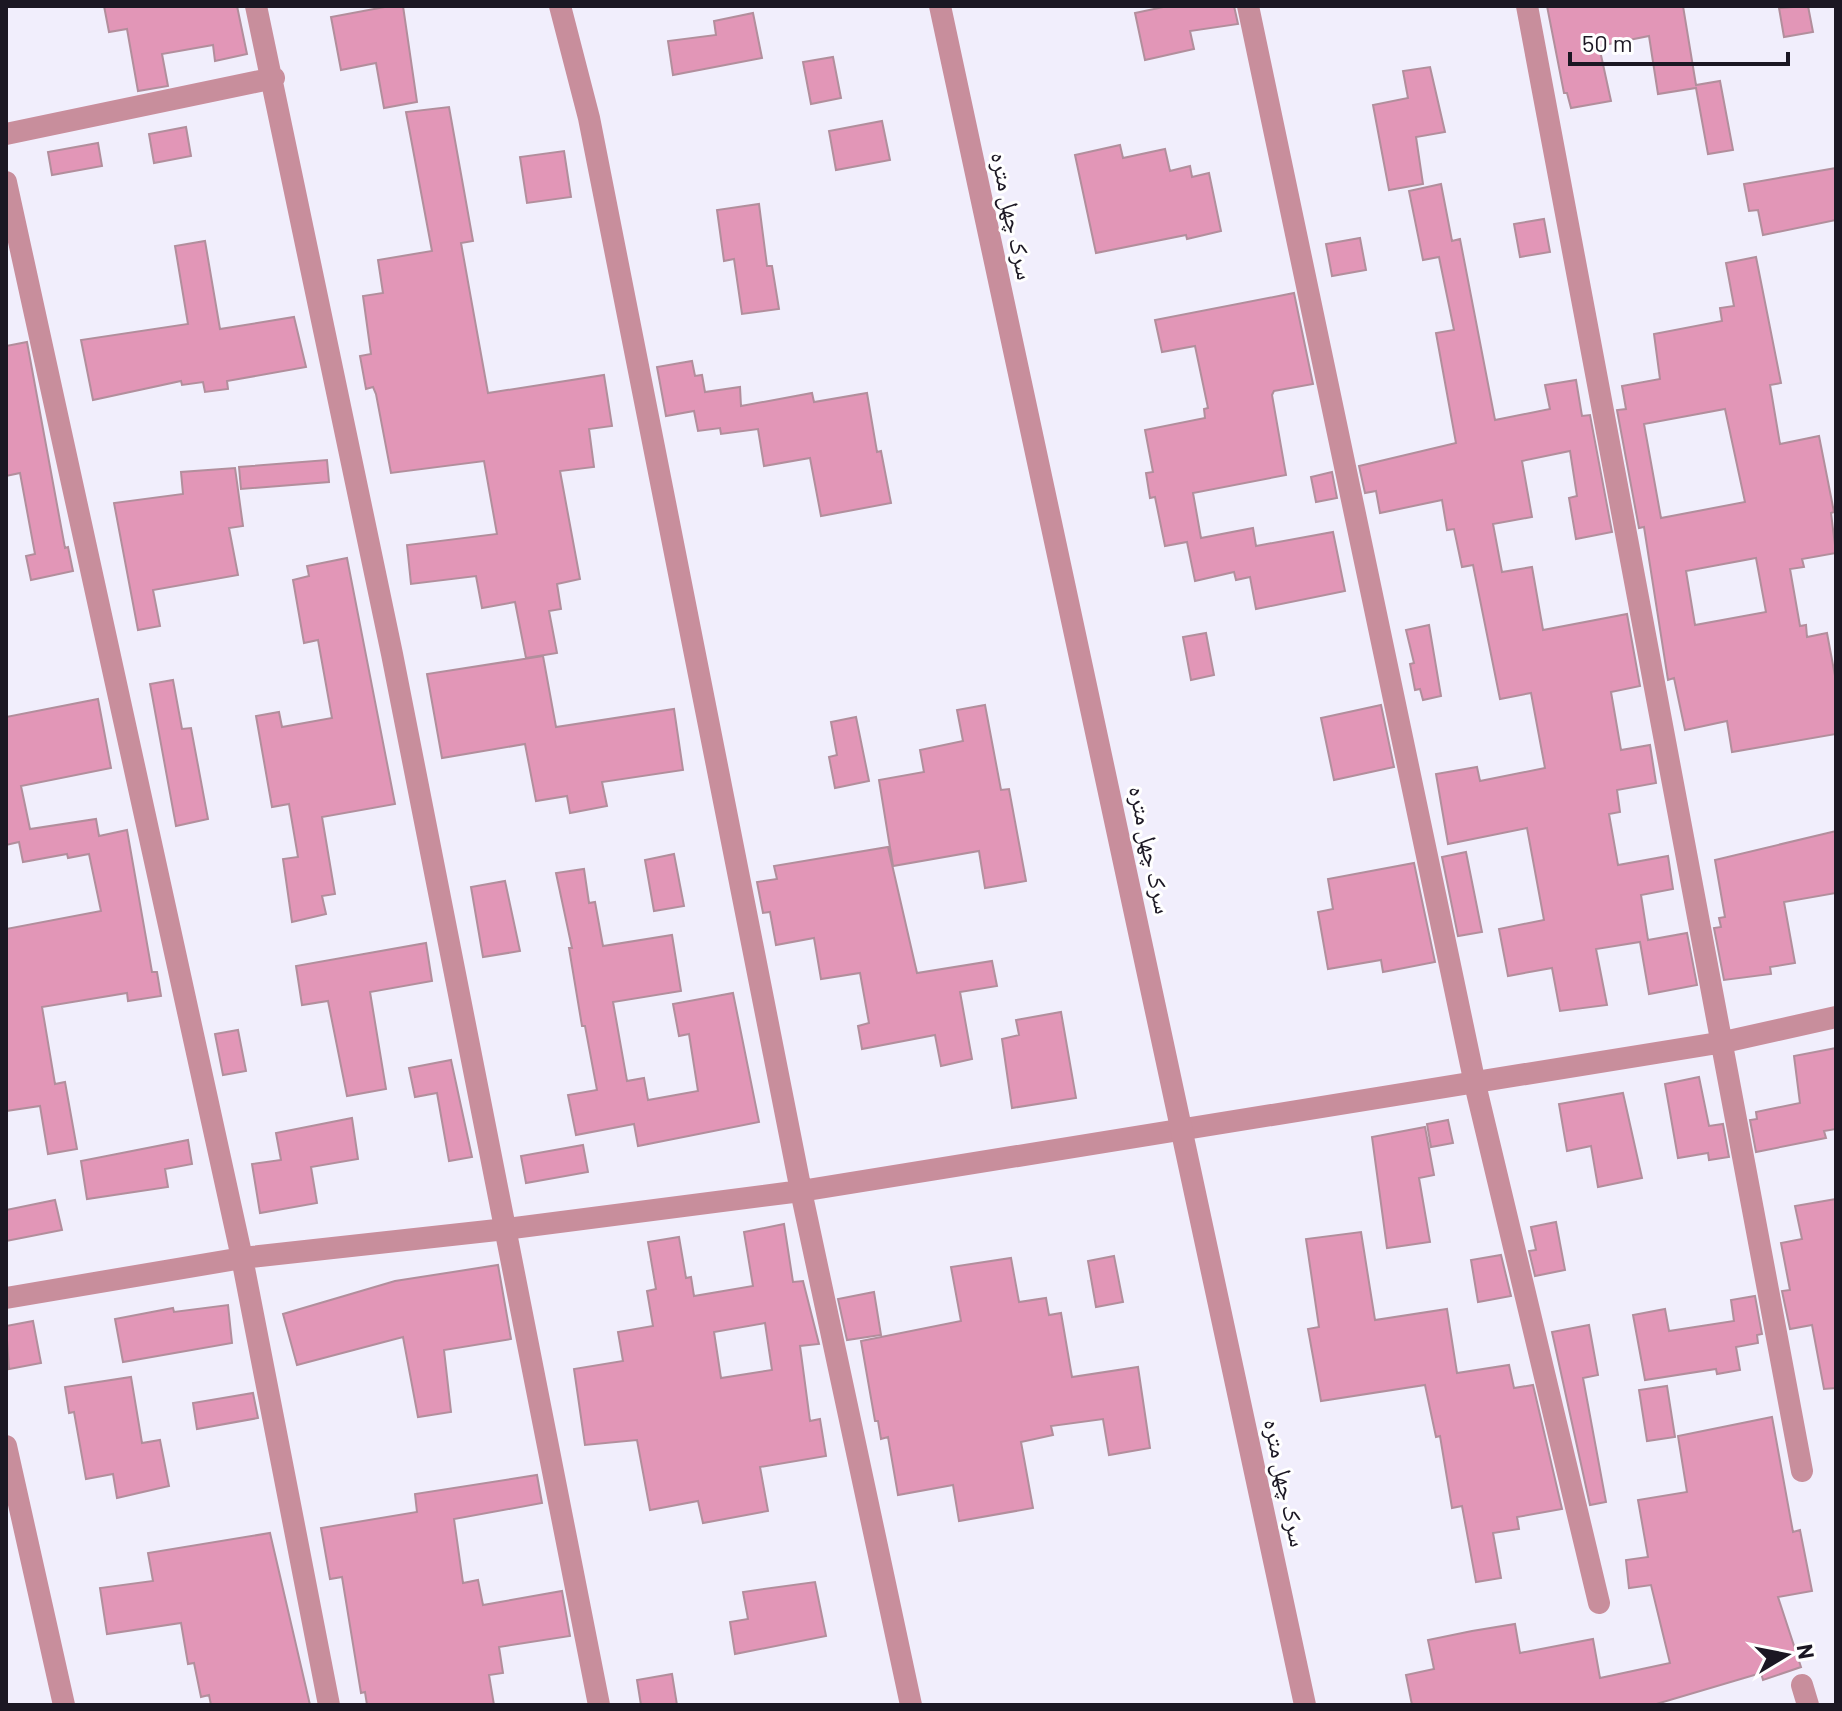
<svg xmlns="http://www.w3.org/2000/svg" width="1842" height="1711" viewBox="0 0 1842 1711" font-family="Barlow,'Noto Naskh Arabic',sans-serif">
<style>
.building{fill:#e296b7;stroke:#b28e9c;stroke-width:2;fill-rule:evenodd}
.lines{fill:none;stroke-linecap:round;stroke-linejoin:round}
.minor{stroke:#c88e9c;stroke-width:22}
.tertiary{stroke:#c88e9c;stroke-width:22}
.labels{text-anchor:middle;stroke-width:6;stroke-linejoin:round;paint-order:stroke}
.street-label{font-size:24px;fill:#1b1723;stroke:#fff}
</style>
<rect width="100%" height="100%" fill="#f1eefc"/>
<!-- building -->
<path class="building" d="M104 6H237L247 54 215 61 213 45 162 54 168 86 138 91 127 29 109 32Z
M390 6H403L417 102 384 108 376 63 341 70 331 17Z
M1168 6H1234L1238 24 1190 31 1194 49 1145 60 1135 13Z
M1547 6H1683L1696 85 1720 81 1733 150 1708 154 1696 88 1658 94 1649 36 1599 46 1611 101 1571 108 1567 93H1564Z
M1808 6 1813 32 1784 37 1779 8Z
M753 13 762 58 673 75 668 41 716 35 714 21Z
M833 57 841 98 811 104 803 62Z
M1430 67 1445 132 1416 137 1423 184 1389 190 1373 105 1408 98 1403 71Z
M449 107 473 241 461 243 488 393 604 375 612 426 589 429 594 467 560 471 580 579 557 584 561 609 549 611 557 653 526 658 515 602 482 608 476 576 411 584 407 545 497 534 484 461 391 473 376 394 373 387 366 389 360 356 371 354 363 296 383 293 378 260 432 251 406 112Z
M882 121 890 160 836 170 829 131Z
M186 127 191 156 154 163 149 134Z
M98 143 102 166 52 175 48 152Z
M1120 145 1123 158 1165 149 1170 171 1190 166 1192 177 1209 173 1221 231 1187 239 1186 235 1096 253 1075 155Z
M564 151 571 197 527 203 520 157Z
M1836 168V220L1763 235 1758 210 1749 211 1744 184Z
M1441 184 1452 241 1460 239 1495 420 1550 409 1545 385 1576 380 1582 416 1590 415 1612 532 1576 539 1569 498 1577 496 1570 451 1522 461 1532 517 1493 524 1502 572 1532 567 1543 630 1627 614 1640 686 1611 692 1621 750 1650 745 1656 783 1617 790 1620 812 1609 814 1618 865 1668 856 1673 889 1641 895 1648 940 1687 933 1697 985 1649 994 1640 942 1596 949 1607 1005 1560 1011 1552 968 1508 976 1499 929 1544 920 1527 828 1448 844 1436 774 1477 767 1480 781 1545 768 1531 693 1500 699 1473 565 1462 567 1454 529 1447 530 1442 500 1380 513 1376 491 1365 493 1359 466 1456 443 1436 333 1454 330 1439 257 1423 260 1409 191Z
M759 204 767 266H772L779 309 742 314 734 259 724 261 717 210Z
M1544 219 1550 252 1520 257 1514 224Z
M1360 238 1366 270 1332 276 1326 244Z
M205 241 220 329 294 317 306 367 227 381 228 389 205 392 203 382 182 385 181 381 93 400 81 340 188 324 175 246Z
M1756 257 1781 383 1770 385 1780 444 1819 436 1834 512 1831 513 1836 553 1802 559 1804 567 1790 569 1800 626 1806 625 1807 637 1827 633 1836 681V734L1732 752 1727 721 1685 730 1674 678 1668 680 1644 527 1639 528 1617 410 1626 409 1622 386 1660 379 1654 334 1722 321 1720 308 1734 306 1726 263ZM1725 409 1745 502 1661 518 1644 424ZM1756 558 1766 612 1695 625 1686 571Z
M1294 293 1313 384 1274 391 1272 395 1286 475 1193 493 1201 538 1253 528 1256 546 1333 532 1345 591 1256 609 1250 577 1236 580 1234 572 1195 581 1187 542 1165 546 1155 497 1150 498 1146 473 1153 472 1145 430 1205 418 1204 409 1208 408 1195 346 1162 352 1155 320Z
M27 342 65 548 68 547 73 571 31 580 26 556 35 554 20 473 6 476V346Z
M692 361 695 376 702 375 705 392 740 387 741 406 812 393 814 402 867 393 877 452 881 451 891 503 821 516 810 458 764 466 758 429 721 434 720 428 698 431 694 411 666 416 657 367Z
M327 460 329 482 241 489 239 467Z
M235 468 243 526 229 528 238 575 153 590 160 626 138 630 114 503 183 494 181 472Z
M1332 472 1337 498 1316 502 1311 477Z
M347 558 395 804 322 817 335 894 322 896 326 914 292 922 283 859 298 857 289 804 272 807 256 716 279 712 282 727 332 718 318 640 304 643 293 580 309 576 307 566Z
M1429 625 1441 696 1423 700 1420 689 1415 690 1410 664 1414 663 1406 630Z
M1206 633 1214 675 1191 680 1183 637Z
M543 656 556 727 674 709 683 770 602 782 607 806 570 813 567 796 536 801 525 744 442 758 427 674Z
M173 680 182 729 191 728 208 819 176 826 150 684Z
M98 699 111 768 21 786 30 829 96 819 99 836 127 830 152 972H157L161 996 128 1001 127 993 42 1007 55 1084 65 1082 77 1149 48 1154 40 1106 6 1111V929L101 911 89 854 68 858 67 854 23 862 19 842 6 845V717Z
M985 705 1001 790 1009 789 1026 881 985 888 979 851 893 866 879 780 924 772 920 750 963 741 957 710Z
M1381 705 1394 767 1334 780 1321 718Z
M856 717 869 781 835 788 829 757 837 755 831 722Z
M1836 831V893L1784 902 1795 963 1770 967 1771 974 1724 980 1714 928 1721 927 1719 918 1725 917 1715 860Z
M888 847 917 973 992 961 997 986 960 992 972 1059 941 1066 935 1035 862 1049 858 1026 869 1023 860 973 821 979 814 938 776 945 770 912 763 913 757 882 777 879 774 866Z
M1466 852 1482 932 1458 936 1442 857Z
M674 854 684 906 654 911 645 860Z
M1414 863 1435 962 1383 972 1381 960 1328 969 1318 912 1333 909 1328 879Z
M584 869 589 903 595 902 603 946 672 935 681 991 613 1002 627 1081 644 1078 648 1100 698 1091 689 1034 679 1036 673 1004 733 993 759 1122 638 1146 634 1124 576 1135 568 1095 597 1090 585 1026H582L569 948H572L556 873Z
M505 881 520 951 483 957 471 887Z
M426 943 432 981 370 992 386 1089 347 1096 328 1001 302 1005 296 966Z
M1061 1012 1076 1098 1012 1108 1002 1039 1019 1035 1016 1020Z
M238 1030 246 1071 223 1075 215 1034Z
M1836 1048V1129L1824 1131 1826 1138 1756 1152 1750 1120 1757 1119 1756 1112 1800 1103 1794 1056Z
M451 1060 472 1157 449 1161 437 1093 415 1097 409 1068Z
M1699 1077 1709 1126 1723 1124 1729 1157 1709 1160 1708 1153 1678 1158 1665 1084Z
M1623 1093 1642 1178 1598 1187 1591 1146 1567 1151 1559 1104Z
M352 1118 358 1159 311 1167 317 1203 260 1213 252 1164 281 1160 276 1133Z
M1448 1120 1453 1143 1431 1147 1427 1124Z
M1425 1127 1434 1175 1419 1178 1430 1242 1387 1248 1372 1137Z
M188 1140 192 1164 165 1169 168 1187 87 1199 81 1161Z
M583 1145 588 1172 526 1183 521 1156Z
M1836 1199V1388L1824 1389 1812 1325 1790 1329 1782 1291 1790 1290 1781 1243 1802 1239 1795 1206Z
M55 1200 62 1230 6 1241V1210Z
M1556 1222 1565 1270 1535 1276 1529 1251 1536 1250 1531 1227Z
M784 1224 793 1282 803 1281 819 1344 800 1346 810 1421 820 1419 826 1456 760 1467 768 1511 703 1523 698 1501 650 1510 637 1440 585 1445 574 1369 623 1361 618 1332 653 1326 647 1291 656 1289 648 1242 679 1237 686 1278 691 1277 694 1296 753 1286 744 1232ZM765 1323 772 1370 721 1378 714 1332Z
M1361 1232 1375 1320 1447 1309 1457 1373 1509 1365 1514 1388 1533 1385 1562 1509 1517 1517 1519 1529 1493 1533 1501 1578 1476 1582 1462 1506 1452 1508 1440 1436 1436 1437 1425 1385 1321 1401 1308 1329 1319 1327 1306 1239Z
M1501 1255 1511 1296 1478 1302 1471 1260Z
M1114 1256 1123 1302 1096 1307 1088 1261Z
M1011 1258 1019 1302 1046 1298 1049 1315 1061 1313 1072 1377 1138 1367 1150 1448 1109 1455 1103 1419 1051 1426 1053 1435 1021 1442 1033 1508 959 1521 953 1485 898 1495 888 1437 881 1439 878 1421H875L861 1341 961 1321 951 1267Z
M498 1265 511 1339 444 1350 451 1412 418 1417 403 1337 297 1365 283 1314 395 1281Z
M874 1292 881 1335 847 1340 838 1299Z
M1755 1296 1762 1334 1757 1335 1758 1343 1736 1347 1740 1370 1717 1374 1716 1369 1645 1380 1633 1315 1665 1309 1669 1331 1734 1321 1731 1300Z
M228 1305 232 1343 123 1362 115 1319 173 1308 174 1312Z
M33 1321 41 1363 9 1369 6 1326Z
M1589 1325 1598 1375 1583 1378 1606 1502 1590 1505 1552 1332Z
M131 1377 142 1443 160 1440 169 1486 117 1498 113 1474 86 1479 74 1412 69 1413 65 1387Z
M1667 1386 1675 1437 1647 1441 1639 1390Z
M253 1393 258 1418 197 1429 193 1403Z
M1772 1417 1793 1532 1800 1530 1812 1591 1778 1597 1801 1667 1763 1680 1761 1673 1653 1705H1412L1406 1675 1434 1669 1428 1640 1472 1631 1515 1624 1520 1653 1593 1639 1600 1678 1670 1663 1651 1585 1629 1588 1626 1560 1648 1557 1638 1500 1687 1492 1678 1436Z
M537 1475 542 1503 454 1519 463 1583 478 1580 483 1605 562 1591 570 1636 499 1647 503 1673 489 1675 494 1705H367L365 1692 361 1693 342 1577 330 1579 321 1528 417 1512 415 1494Z
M270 1533 310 1705H211L209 1695 201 1697 194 1663 188 1664 181 1623 107 1634 100 1588 153 1581 148 1553Z
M815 1582 826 1636 735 1654 730 1622 748 1619 743 1592Z
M672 1674 677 1705H641L637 1680Z"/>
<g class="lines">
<!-- minor -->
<path class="minor" d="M256 6 392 654 599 1705
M560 6 589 118 801 1191 911 1705
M1248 6 1475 1084 1599 1603
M1527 6 1802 1471
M6 134 274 78
M6 182 242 1258 329 1705
M6 1298 242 1258 506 1229 801 1191 1724 1042 1836 1017
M6 1446 64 1705
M1802 1685 1808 1705"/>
<!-- tertiary -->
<path class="tertiary" d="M940 6 1305 1705"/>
</g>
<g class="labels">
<!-- street labels -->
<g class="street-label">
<text transform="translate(1012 216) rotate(78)" y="8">سرک چهل متره</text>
<text transform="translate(1150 850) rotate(78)" y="8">سرک چهل متره</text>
<text transform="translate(1285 1483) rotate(78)" y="8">سرک چهل متره</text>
</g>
</g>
<!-- border -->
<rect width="1842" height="1711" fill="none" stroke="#1b1723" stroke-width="16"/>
<!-- north arrow -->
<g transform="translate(1786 1655) rotate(80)" stroke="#ffffff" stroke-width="6" paint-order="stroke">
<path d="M0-6L14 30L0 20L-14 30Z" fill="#1b1723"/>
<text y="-12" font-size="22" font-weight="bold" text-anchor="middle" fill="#1b1723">N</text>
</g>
<!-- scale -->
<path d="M1570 52v12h218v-12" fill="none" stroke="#1b1723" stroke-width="4"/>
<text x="1582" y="52" font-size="24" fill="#1b1723" stroke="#ffffff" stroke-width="6" paint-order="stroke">50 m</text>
</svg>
